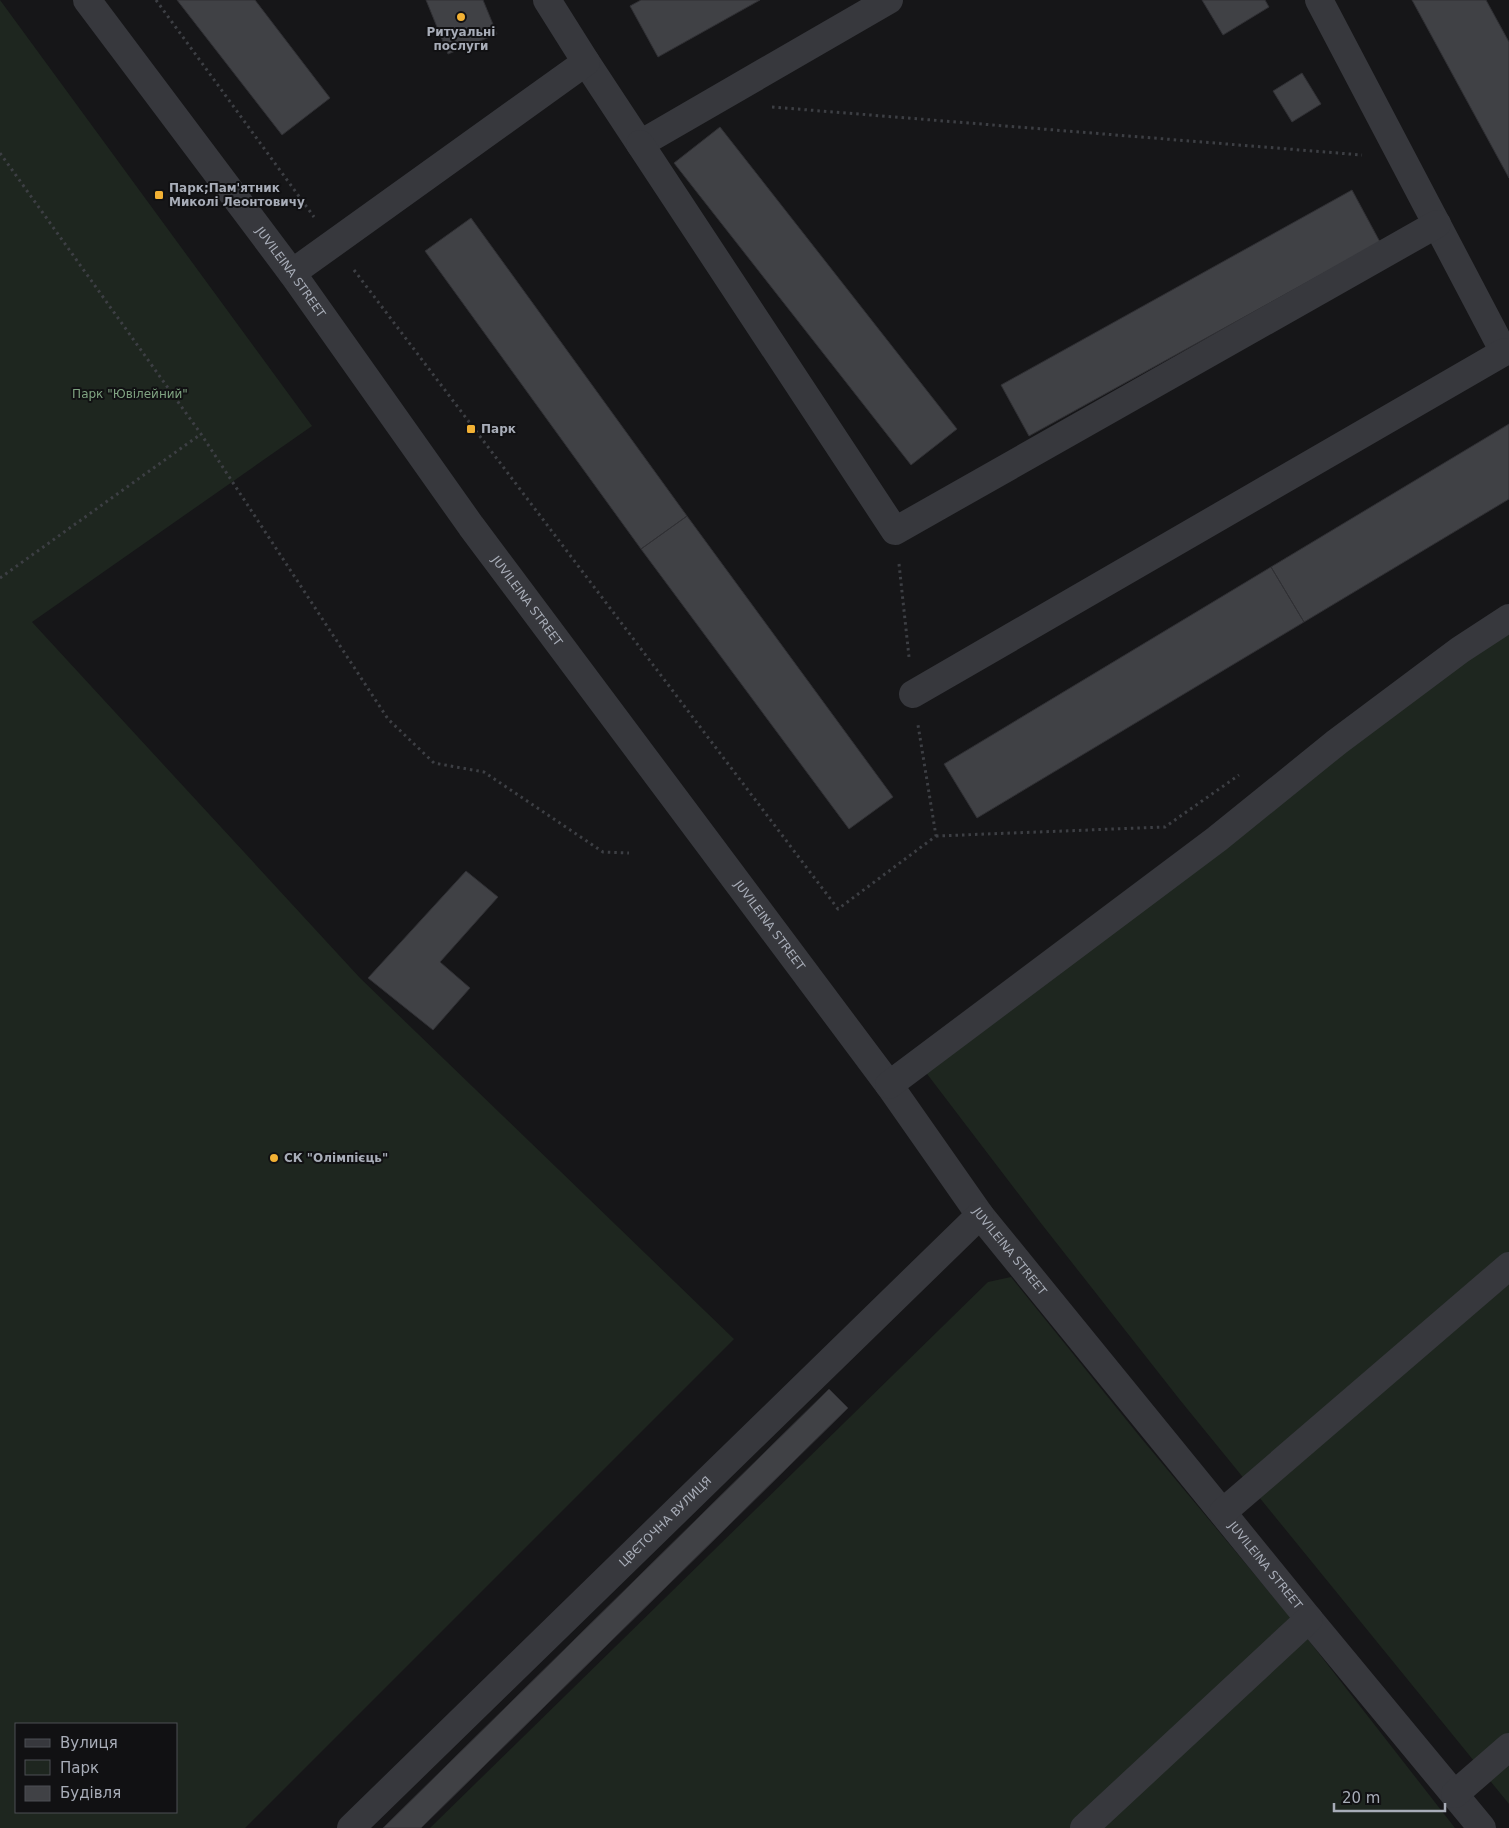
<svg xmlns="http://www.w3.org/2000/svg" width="1509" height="1828" viewBox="0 0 1509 1828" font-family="'DejaVu Sans',sans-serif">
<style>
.green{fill:#1e261f;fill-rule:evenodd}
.building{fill:#404145;stroke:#303034}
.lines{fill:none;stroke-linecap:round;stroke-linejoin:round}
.path{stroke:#3d3f44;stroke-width:3;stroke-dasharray:2.5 4;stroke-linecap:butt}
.minor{stroke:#37383d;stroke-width:28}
.poi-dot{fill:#f2b134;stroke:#111113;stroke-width:2}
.labels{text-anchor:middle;stroke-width:4;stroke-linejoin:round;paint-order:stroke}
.poi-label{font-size:12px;font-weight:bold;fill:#a8adb8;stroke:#111113;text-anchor:start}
.street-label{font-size:12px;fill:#a8adb8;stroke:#111113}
.park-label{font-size:12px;fill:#7fa381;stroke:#111113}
</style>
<rect width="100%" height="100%" fill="#161618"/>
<!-- green -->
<path class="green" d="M0 0 312 426 32 622 360 978 734 1339 245 1828H0ZM16 1724H176V1812H16Z
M1509 618V1804L1180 1400 1040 1222 921 1066Z
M1011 1277 1141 1438 1296 1624 1455 1828H430L988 1282Z"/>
<!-- building -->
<path class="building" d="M177 0H255L330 98 282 135Z
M426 0H483L497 34 448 54Z
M641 0H760L658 57 630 6Z
M1202 0H1265L1269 7 1223 35Z
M1412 0H1486L1509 42V178Z
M1302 73 1321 104 1292 122 1273 91Z
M720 127 957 429 911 465 674 163Z
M1352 190 1380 242 1029 436 1001 385Z
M471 218 687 516 641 549 425 251Z
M1509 424V499L1304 622 1271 567Z
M687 516 893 797 849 829 641 549Z
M1271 567 1304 622 977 818 944 764Z
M466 871 498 897 440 962 470 988 433 1030 368 978Z
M829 1389 848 1408 421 1828H383Z"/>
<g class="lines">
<!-- path -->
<path class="path" d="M156 0 314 217
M772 107 1362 155
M0 153 201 434 388 719 434 763 484 772 603 852 629 853
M354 270 838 909 936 836 918 725
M899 564 909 657
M0 578 201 434
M936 836 1165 827 1239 775"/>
<!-- minor -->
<g class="minor">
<path id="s1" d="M87 0 292 273 471 526 889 1085 980 1215 1309 1619 1482 1828"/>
<path d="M1319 0 1504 352 1509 350"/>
<path d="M586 62 640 144 889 0"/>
<path d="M640 144 895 531 1437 224"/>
<path d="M292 273 586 62 547 0"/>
<path d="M913 694 1504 352"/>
<path d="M889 1085 1217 839 1337 742 1460 650 1509 618"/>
<path d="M1223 1512 1509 1266"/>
<path d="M1455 1794 1509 1747"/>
<path id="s2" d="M351 1828 980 1215"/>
<path d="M1084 1828 1309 1619"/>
</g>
</g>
<!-- markers -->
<g class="poi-dot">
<circle cx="461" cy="17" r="5"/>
<rect x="154" y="190" width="10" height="10" rx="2.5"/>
<rect x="466" y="424" width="10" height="10" rx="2.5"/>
<circle cx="274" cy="1158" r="5"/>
</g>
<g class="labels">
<!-- poi labels -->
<g class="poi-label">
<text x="461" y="36" text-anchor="middle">Ритуальні<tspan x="461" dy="14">послуги</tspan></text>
<text x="169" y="192">Парк;Пам'ятник<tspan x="169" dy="14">Миколі Леонтовичу</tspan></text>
<text x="481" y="433">Парк</text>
<text x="284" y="1162">СК "Олімпієць"</text>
</g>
<!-- street labels -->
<g class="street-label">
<text dy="4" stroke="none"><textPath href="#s1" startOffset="340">JUVILEINA STREET</textPath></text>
<text dy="4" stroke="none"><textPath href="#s1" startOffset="745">JUVILEINA STREET</textPath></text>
<text dy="4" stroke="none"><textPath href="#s1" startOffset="1150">JUVILEINA STREET</textPath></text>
<text dy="4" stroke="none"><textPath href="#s1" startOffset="1555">JUVILEINA STREET</textPath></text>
<text dy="4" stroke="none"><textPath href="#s2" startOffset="439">ЦВЄТОЧНА ВУЛИЦЯ</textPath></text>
<text dy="4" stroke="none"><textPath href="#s1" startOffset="1960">JUVILEINA STREET</textPath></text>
</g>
<!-- park labels -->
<g class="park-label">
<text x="130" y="398">Парк "Ювілейний"</text>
</g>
</g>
<!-- legend -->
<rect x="15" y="1723" width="162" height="90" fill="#111113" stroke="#4d4f55"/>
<rect x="25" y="1739" width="25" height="8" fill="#37383d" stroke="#4d4f55"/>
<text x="60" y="1748" font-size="15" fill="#a8adb8">Вулиця</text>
<rect x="25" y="1760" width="25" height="15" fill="#1e261f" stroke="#4d4f55"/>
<text x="60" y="1773" font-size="15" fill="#a8adb8">Парк</text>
<rect x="25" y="1786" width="25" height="15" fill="#404145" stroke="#4d4f55"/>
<text x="60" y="1798" font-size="15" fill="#a8adb8">Будівля</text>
<!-- scale -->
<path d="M1334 1803v8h111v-8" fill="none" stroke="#a8adb8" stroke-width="2.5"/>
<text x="1342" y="1803" font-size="15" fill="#a8adb8" stroke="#111113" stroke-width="4" paint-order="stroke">20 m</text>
</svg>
